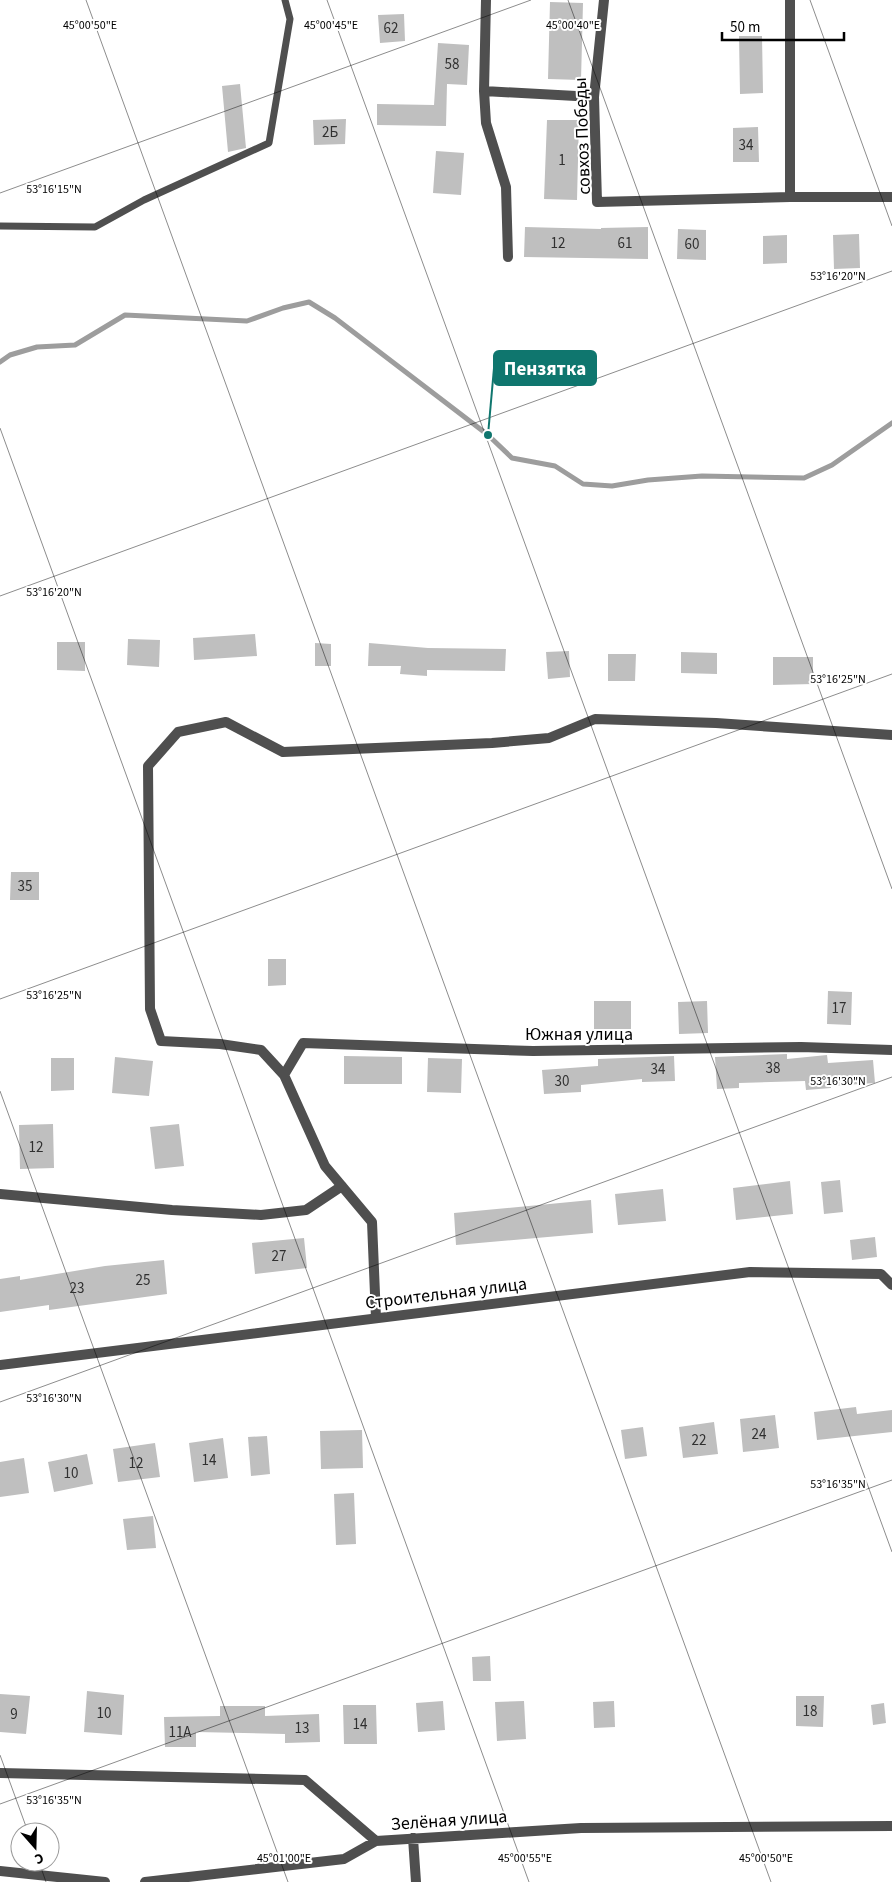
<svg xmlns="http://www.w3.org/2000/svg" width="892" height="1882" viewBox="0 0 892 1882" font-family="'Source Sans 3',sans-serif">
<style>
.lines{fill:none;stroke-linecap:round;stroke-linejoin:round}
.stream{stroke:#9d9d9d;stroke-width:5}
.building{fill:#bfbfbf}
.service{stroke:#4f4f4f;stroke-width:7}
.minor{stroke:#4f4f4f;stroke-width:10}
.tertiary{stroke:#4f4f4f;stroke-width:10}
.ticks{fill:none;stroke:#000;stroke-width:1;stroke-opacity:0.45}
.labels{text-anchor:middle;stroke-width:4;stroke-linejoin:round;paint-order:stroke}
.number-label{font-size:15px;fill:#303030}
.street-label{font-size:18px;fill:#000;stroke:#fff}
.ticks-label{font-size:12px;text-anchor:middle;fill:#000;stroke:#fff;stroke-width:4;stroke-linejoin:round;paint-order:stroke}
.leader{fill:none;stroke:#0f766e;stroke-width:2}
.callout-dot{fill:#0f766e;stroke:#fff;stroke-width:2}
.callout{fill:#0f766e;stroke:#0f766e;stroke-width:2}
.callout-label{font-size:19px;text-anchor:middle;font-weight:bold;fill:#fff}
</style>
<rect width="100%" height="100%" fill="#fff"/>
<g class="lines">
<!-- stream -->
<path class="stream" d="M0 362 10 355 37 347 75 345 125 315 247 321 283 308 309 302 335 318 488 435 512 458 555 466 583 484 612 486 648 480 702 476 804 478 832 465 892 423"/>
</g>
<!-- building -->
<path class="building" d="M550 2 583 3 581 80 548 79Z
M404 14 405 41 380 43 378 15Z
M739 36H762L763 93 740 94Z
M438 43 469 45 467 85 447 84 446 126 377 125V104L434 105Z
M240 84 246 148 228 152 222 86Z
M346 119 345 144 314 145 313 120Z
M547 120H579L577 200 544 199Z
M758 127 759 162H733V128Z
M436 151 464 153 461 195 433 193Z
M525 227 601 229V228L648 227V259L524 257Z
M678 229 706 230V260L677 259Z
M859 234 860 268 834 269 833 235Z
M787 235V263L763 264V236Z
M255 634 257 656 194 660 193 638Z
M128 639 160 640 159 667 127 665Z
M57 642H85V671L57 670Z
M315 643 331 644V666H315Z
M369 643 428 648 506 649 505 671 427 670V676L400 674 401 666H368Z
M569 651 570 677 548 679 546 652Z
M681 652 717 653V674L681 673Z
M608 654H636L635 681H608Z
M773 657H813V684L773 685Z
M11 872H39V900H10Z
M268 959H286V985L268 986Z
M828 991 852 992 851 1025 827 1024Z
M594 1001H631V1029H594Z
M707 1001 708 1033 679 1034 678 1002Z
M787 1054V1059L827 1055 828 1063 873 1060 875 1083 831 1086V1088L806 1090 805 1081 739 1083V1088L717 1089 715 1057Z
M344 1056 402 1057V1084H344Z
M674 1056 675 1081 642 1082V1079L581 1085V1092L544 1094 542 1070 598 1066V1059Z
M115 1057 153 1061 149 1096 112 1093Z
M51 1058H74V1090L51 1091Z
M428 1058 462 1059 461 1093 427 1092Z
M53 1124 54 1168 20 1169 19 1125Z
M179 1124 184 1166 155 1169 150 1127Z
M840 1180 843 1212 824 1214 821 1182Z
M790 1181 793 1214 736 1220 733 1188Z
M663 1189 666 1221 618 1225 615 1194Z
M591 1200 593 1233 456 1245 454 1213Z
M875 1237 877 1257 852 1260 850 1240Z
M304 1238 307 1268 255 1274 252 1243Z
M164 1260 167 1294 49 1310V1305L0 1312V1279L20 1276V1280L105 1266Z
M856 1407 857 1414 892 1410V1432L817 1440 814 1412Z
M775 1415 779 1448 743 1452 740 1419Z
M714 1422 718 1454 683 1458 679 1427Z
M643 1427 647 1456 625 1459 621 1430Z
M362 1430 363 1468 321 1469 320 1431Z
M267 1436 270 1474 251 1476 248 1437Z
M223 1438 228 1478 194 1482 189 1443Z
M155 1443 160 1477 118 1482 113 1449Z
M87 1454 93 1484 54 1492 48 1462Z
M24 1458 29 1493 0 1497V1462Z
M354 1493 356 1544 336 1545 334 1494Z
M153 1516 156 1548 127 1550 123 1519Z
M490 1656 491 1681H473L472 1657Z
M87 1691 124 1695 122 1735 84 1732Z
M0 1694 30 1696 26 1734 0 1732Z
M796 1696H824L823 1727 796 1726Z
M443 1701 445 1730 418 1732 416 1703Z
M524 1701 526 1739 497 1741 495 1702Z
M614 1701 615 1727 594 1728 593 1702Z
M884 1703 886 1723 873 1725 871 1705Z
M343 1705H376L377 1744H344Z
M220 1706H265V1716L319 1714 320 1742 285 1743V1734L196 1732V1747H165L164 1717 220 1716Z"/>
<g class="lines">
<!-- service -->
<path class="service" d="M0 226 95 227 144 200 269 143 290 19 285 0"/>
<!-- minor -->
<path class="minor" d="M486 0 484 91 594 97
M604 0 594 97 597 202 790 197H892
M790 0V197
M484 91 486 123 506 187 508 257
M284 1075 303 1043 533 1051 801 1047 892 1050
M0 1194 172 1210 261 1215 306 1210 342 1186
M376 1318 372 1222 325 1166 284 1075 261 1050 220 1044 161 1041 150 1009 148 766 178 732 226 722 283 752 492 743 549 738 595 719 716 723 892 735
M0 1773 305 1780 376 1841 581 1828 892 1826
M413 1838 416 1882
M0 1871 105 1882
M145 1882 344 1859 376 1841"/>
<!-- tertiary -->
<path class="tertiary" d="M0 1365 750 1272 881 1274 892 1285"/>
</g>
<!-- ticks -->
<path class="ticks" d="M86 0 771 1882M327 0 892 1552M568 0 892 889M810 0 892 226M0 193 531 0M0 428 529 1882M0 596 892 271M0 999 892 674M0 1091 288 1882M0 1402 892 1077M0 1755 28 1832M0 1804 892 1480M39 1862 46 1882"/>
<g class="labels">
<!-- number labels -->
<g class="number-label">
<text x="391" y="33">62</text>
<text x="452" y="69">58</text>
<text x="330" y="137">2Б</text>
<text x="746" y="150">34</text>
<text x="562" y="165">1</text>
<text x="558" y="248">12</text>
<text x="625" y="248">61</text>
<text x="692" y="249">60</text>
<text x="25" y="891">35</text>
<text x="839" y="1013">17</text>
<text x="773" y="1073">38</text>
<text x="658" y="1074">34</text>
<text x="562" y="1086">30</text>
<text x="36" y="1152">12</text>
<text x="279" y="1261">27</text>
<text x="143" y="1285">25</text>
<text x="77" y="1293">23</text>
<text x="759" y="1439">24</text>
<text x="699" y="1445">22</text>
<text x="209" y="1465">14</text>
<text x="136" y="1468">12</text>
<text x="71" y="1478">10</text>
<text x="810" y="1716">18</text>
<text x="104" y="1718">10</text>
<text x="14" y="1719">9</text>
<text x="360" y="1729">14</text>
<text x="302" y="1733">13</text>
<text x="180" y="1737">11А</text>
</g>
<!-- street labels -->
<g class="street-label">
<text transform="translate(582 136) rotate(-92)" y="6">совхоз Победы</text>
<text x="579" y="1040">Южная улица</text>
<text transform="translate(446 1293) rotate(-7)" y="6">Строительная улица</text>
<text transform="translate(449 1820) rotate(-4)" y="6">Зелёная улица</text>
</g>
</g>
<g class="ticks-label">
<text x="573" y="29">45°00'40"E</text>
<text x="90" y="29">45°00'50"E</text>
<text x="331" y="29">45°00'45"E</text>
<text x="54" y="193">53°16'15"N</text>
<text x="838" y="280">53°16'20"N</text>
<text x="54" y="596">53°16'20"N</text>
<text x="838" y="683">53°16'25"N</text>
<text x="54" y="999">53°16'25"N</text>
<text x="838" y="1085">53°16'30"N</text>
<text x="54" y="1402">53°16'30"N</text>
<text x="838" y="1488">53°16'35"N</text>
<text x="54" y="1804">53°16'35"N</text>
<text x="284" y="1862">45°01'00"E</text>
<text x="525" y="1862">45°00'55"E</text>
<text x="766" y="1862">45°00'50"E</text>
</g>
<!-- callouts -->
<path class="leader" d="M488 435L494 368"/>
<circle class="callout-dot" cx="488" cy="435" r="5"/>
<rect class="callout" x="494" y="351" width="102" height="34" rx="5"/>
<g class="callout-label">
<text x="545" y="375">Пензятка</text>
</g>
<!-- north arrow -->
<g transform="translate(35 1847) rotate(160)"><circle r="24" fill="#ffffff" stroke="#999999"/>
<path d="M0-4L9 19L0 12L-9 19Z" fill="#000000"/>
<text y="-8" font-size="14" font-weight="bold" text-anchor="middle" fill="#000000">С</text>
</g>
<!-- scale -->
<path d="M722 32v8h122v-8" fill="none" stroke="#000000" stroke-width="2.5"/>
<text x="730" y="32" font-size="15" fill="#000000" stroke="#ffffff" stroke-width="4" paint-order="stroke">50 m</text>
</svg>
